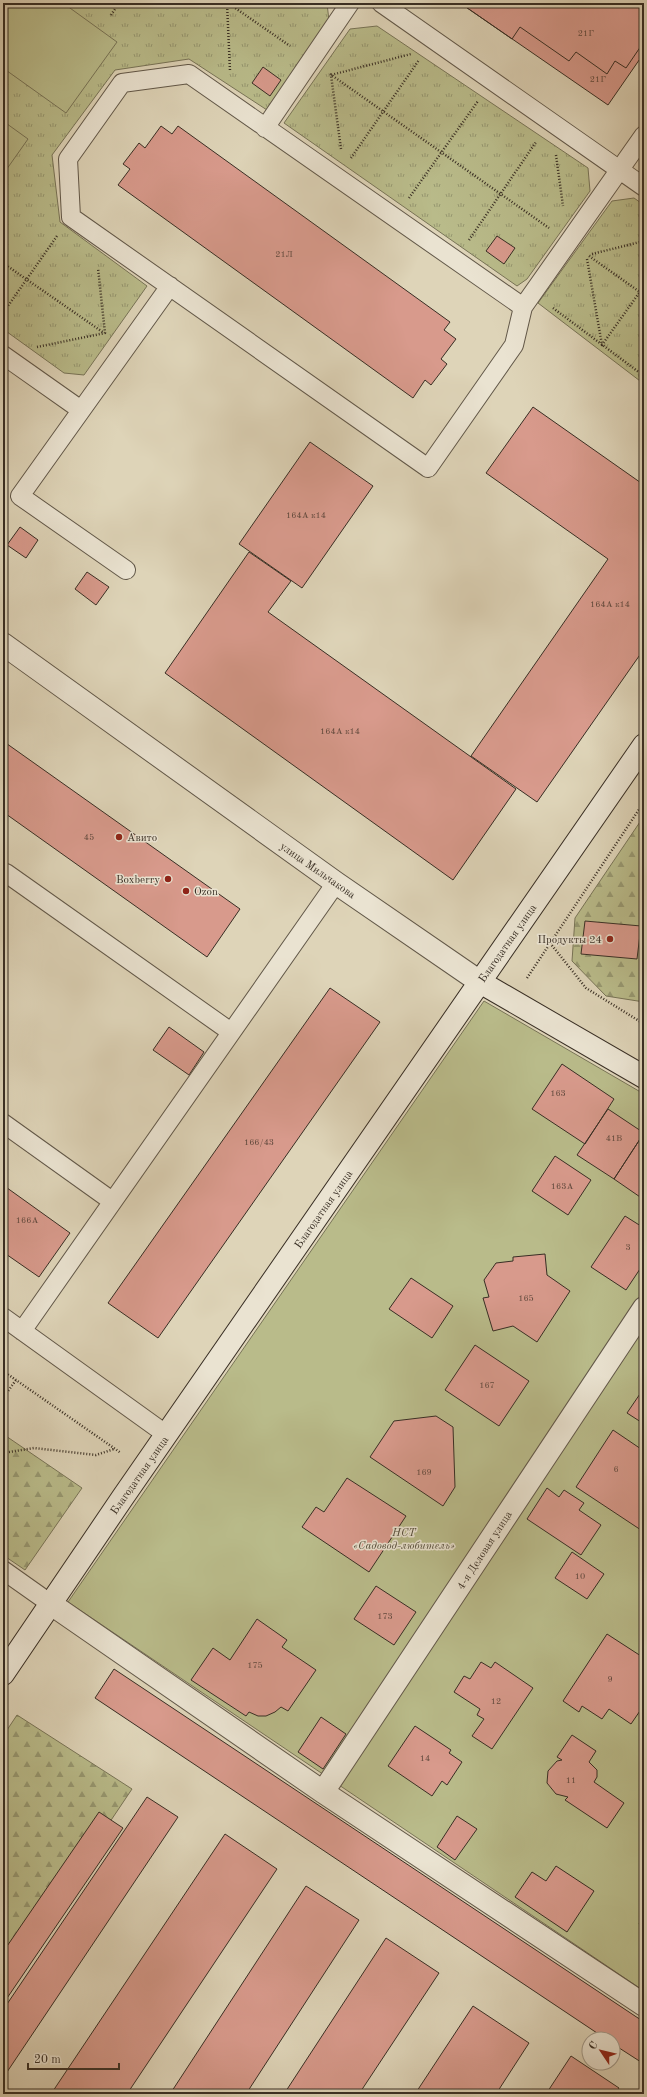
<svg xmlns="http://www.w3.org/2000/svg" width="647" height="2097" viewBox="0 0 647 2097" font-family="'Old Standard TT',serif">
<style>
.grass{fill:url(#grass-tufts);stroke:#787457}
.forest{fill:url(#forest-firs);stroke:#787457}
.garden{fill:#b9bb8a;stroke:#787457}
.building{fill:#d89a8c;stroke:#382e24}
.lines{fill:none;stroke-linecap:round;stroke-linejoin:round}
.lane-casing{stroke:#625849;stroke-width:20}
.street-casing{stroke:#625849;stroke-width:24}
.secondary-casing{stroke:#382e24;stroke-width:24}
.path{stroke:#382e24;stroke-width:2.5;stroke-dasharray:1 2;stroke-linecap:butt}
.lane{stroke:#eae3d1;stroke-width:18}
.street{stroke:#eae3d1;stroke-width:22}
.secondary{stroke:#eae3d1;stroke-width:22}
.poi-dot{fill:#8f2418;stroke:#eae3d1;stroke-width:1.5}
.labels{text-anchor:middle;stroke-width:3;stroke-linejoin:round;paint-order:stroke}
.number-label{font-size:9px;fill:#60493e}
.poi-label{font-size:11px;fill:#382e24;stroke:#eae3d1;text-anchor:start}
.street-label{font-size:11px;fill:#382e24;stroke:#eae3d1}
.park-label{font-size:11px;font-style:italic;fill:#524a38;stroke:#eae3d1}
</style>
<defs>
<pattern id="grass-tufts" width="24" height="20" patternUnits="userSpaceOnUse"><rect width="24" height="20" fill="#b9bb8a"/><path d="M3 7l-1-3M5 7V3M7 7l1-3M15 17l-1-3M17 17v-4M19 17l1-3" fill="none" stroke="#979871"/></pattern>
<pattern id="forest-firs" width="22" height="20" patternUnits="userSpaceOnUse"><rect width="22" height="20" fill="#b9bb8a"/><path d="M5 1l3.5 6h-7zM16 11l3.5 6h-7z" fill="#979871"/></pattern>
</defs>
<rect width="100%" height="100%" fill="#ded4b8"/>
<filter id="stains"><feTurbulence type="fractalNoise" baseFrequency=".005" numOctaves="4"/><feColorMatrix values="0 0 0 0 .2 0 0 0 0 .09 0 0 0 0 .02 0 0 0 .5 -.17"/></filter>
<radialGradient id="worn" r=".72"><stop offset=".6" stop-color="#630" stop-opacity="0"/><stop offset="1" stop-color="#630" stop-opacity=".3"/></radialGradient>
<!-- grass -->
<path class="grass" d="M3 3H327L329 21 267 110 189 59 115 70 52 155 60 222 147 286 84 375 64 373 3 329Z
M377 26 588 168 590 191 527 279 517 286 284 123 350 29Z
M634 198 644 205V384L538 303 612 201Z"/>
<!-- forest -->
<path class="forest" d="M644 816V1002L606 996 572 961 575 918Z
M3 1434 82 1488 25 1570 3 1555Z
M17 1715 132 1789 3 1981V1736Z"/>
<!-- garden -->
<path class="garden" d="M3 3H63L117 42 66 113 3 68Z
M3 121 28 139 4 173 3 172Z
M484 1001 644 1094V1991L68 1602Z"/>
<!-- building -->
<path class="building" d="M460 3H644V53L608 105Z
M460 3H644V48L641 46 626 68 615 61 607 74 576 52 569 61 520 27 512 39Z
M263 67 281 80 270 96 252 83Z
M161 126 172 134 178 126 450 322 444 330 456 339 441 359 447 364 431 385 425 380 413 398 118 185 130 169 123 164 139 143 145 148Z
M497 236 515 248 504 264 486 251Z
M533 407 644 485V649L537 802 471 756 608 559 486 473Z
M310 442 373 486 302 588 239 544Z
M20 527 38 540 26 558 7 545Z
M249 552 291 581 268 612 516 789 453 880 165 673Z
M87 572 109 587 96 605 75 589Z
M3 741 240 909 207 957 6 814 8 811 3 807Z
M585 921 641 926 637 959 581 954Z
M330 988 380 1022 158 1338 108 1303Z
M169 1027 204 1052 189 1075 153 1050Z
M562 1064 614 1099 585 1144 532 1109Z
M608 1109 644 1133 614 1179 577 1155Z
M644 1133V1197L643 1199 614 1179Z
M555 1156 591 1180 568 1215 532 1191Z
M3 1185 70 1233 39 1277 3 1252Z
M625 1216 644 1228V1263L626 1290 591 1267Z
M545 1254 547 1275 570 1291 537 1342 513 1326 493 1331 483 1298 489 1297 484 1280 496 1263 513 1261V1257Z
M411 1278 453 1306 432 1338 389 1309Z
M475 1345 529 1381 499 1426 445 1390Z
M644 1388V1424L627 1413Z
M436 1416 453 1427 455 1487 443 1506 370 1457 394 1421Z
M613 1430 644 1451V1526L641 1530 576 1487Z
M347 1478 406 1516 369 1572 302 1527 316 1507 324 1512Z
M547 1488 559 1497 564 1490 584 1503 579 1510 601 1525 581 1555 527 1519Z
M572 1552 604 1574 587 1599 555 1578Z
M376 1586 416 1612 394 1645 354 1619Z
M257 1619 287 1640 282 1647 316 1670 288 1711 281 1707 275 1712 266 1716H258L249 1712 246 1716 191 1680 213 1648 230 1660Z
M607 1634 644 1658V1705L631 1724 609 1709 602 1719 582 1706 579 1712 563 1701Z
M481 1662 491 1668 495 1662 533 1688 492 1749 472 1736 484 1719 477 1715 480 1709 454 1692 464 1676 470 1679Z
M114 1669 644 2022V2064L613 2044V2039H606L95 1698Z
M321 1717 346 1734 323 1769 298 1752Z
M415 1726 451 1750 449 1753 462 1762 447 1785 442 1781 432 1796 388 1766Z
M572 1735 596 1751 589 1762 597 1770V1777L594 1782 624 1803 607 1828 565 1800 568 1797 556 1794 547 1783 548 1771 557 1761 562 1760 557 1757Z
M147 1797 178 1817 3 2078V2010Z
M99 1812 123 1828 3 2004V1952Z
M457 1816 477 1829 455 1860 437 1847Z
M225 1834 277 1869 127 2094H51Z
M556 1866 594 1891 567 1932 515 1897 532 1872 546 1881Z
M306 1886 359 1920 246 2094H170Z
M644 1916V1928L639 1924Z
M386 1938 439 1973 359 2094H284Z
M473 2006 529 2043 496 2094H415Z
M571 2056 619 2088 615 2094H546Z"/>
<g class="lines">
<!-- lane casing -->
<g class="lane-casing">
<path id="lane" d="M381 3 644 187
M189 74 523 307 514 345 428 468 71 217 68 159 122 83Z
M265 128 350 3
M523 307 644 135
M3 355 81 410
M126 570 20 496 170 286
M3 877 6 873 231 1032
M3 1123 112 1201
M3 1317 167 1435
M22 1331 336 883
M3 1570 51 1604"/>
</g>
<!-- street casing -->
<g class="street-casing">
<path id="street" d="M3 644 336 883 480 982
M51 1604 323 1792 644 2005
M323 1792 644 1308"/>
</g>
<!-- secondary casing -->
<g class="secondary-casing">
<path id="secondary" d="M480 982 644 1077
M3 1674 123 1497 644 745"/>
</g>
<!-- path -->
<path class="path" d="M227 3 230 71
M228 3 290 46
M111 15 119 3
M330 74 549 228
M341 149 331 75 411 54
M556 155 563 206
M351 158 419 60
M409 198 478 101
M469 240 536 142
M592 254 644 241
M589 256 644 295
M587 259 602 345 644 286
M3 263 104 333
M553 308 644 376
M3 313 57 236
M37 347 105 333 98 268
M550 943 586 988 644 1024
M527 978 644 802
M3 1371 121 1453
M3 1398 16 1380
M3 1453 34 1448 96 1455 114 1449"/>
<!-- lane -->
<use href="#lane" class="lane"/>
<!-- street -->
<use href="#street" class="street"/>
<!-- secondary -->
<use href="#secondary" class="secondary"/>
</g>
<!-- markers -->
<g class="poi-dot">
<circle cx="119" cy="837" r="4"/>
<circle cx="168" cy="879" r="4"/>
<circle cx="186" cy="891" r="4"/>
<circle cx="610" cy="939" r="4"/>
</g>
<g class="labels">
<!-- number labels -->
<g class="number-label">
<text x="586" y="36">21Г</text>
<text x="598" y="82">21Г</text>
<text x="284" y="257">21Л</text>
<text x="306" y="518">164А к14</text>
<text x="610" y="607">164А к14</text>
<text x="340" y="734">164А к14</text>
<text x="89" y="840">45</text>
<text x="558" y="1096">163</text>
<text x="614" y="1141">41В</text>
<text x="259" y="1145">166/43</text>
<text x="562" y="1189">163А</text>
<text x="27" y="1223">166А</text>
<text x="628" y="1250">3</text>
<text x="526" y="1301">165</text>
<text x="487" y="1388">167</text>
<text x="616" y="1472">6</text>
<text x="424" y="1475">169</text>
<text x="580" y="1579">10</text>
<text x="385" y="1619">173</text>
<text x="255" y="1668">175</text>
<text x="610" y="1682">9</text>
<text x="496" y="1704">12</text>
<text x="425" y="1761">14</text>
<text x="571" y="1783">11</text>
</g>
<!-- poi labels -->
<g class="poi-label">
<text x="127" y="841">Авито</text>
<text x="160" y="883" text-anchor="end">Boxberry</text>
<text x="194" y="895">Ozon</text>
<text x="602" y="943" text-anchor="end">Продукты 24</text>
</g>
<!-- street labels -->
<g class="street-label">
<text transform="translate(318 870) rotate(35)" y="4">улица Мильчакова</text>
<text transform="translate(507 943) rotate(-55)" y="4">Благодатная улица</text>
<text transform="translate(323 1209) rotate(-55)" y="4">Благодатная улица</text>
<text transform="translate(139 1475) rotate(-55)" y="4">Благодатная улица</text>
<text transform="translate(484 1550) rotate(-57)" y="4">4-я Деловая улица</text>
</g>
<!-- park labels -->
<g class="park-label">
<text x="404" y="1536">НСТ<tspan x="404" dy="13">«Садовод-любитель»</tspan></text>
</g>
</g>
<!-- margin -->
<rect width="647" height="2097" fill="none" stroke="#ded4b8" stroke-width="16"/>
<rect x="4" y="4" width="639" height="2089" fill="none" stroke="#382e24" stroke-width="2"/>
<rect x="8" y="8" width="631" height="2081" fill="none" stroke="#382e24"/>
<!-- north arrow -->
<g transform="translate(601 2051) rotate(305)"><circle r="19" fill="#eae3d1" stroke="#a39b8c"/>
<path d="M0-3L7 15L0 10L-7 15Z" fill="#8f2418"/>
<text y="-6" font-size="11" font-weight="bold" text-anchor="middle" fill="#382e24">С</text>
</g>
<!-- scale -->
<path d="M28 2063v6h91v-6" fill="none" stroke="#382e24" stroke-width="2"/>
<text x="34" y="2063" font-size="12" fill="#382e24" stroke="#eae3d1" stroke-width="3" paint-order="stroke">20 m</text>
<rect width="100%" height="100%" filter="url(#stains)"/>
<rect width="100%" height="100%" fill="url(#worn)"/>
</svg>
